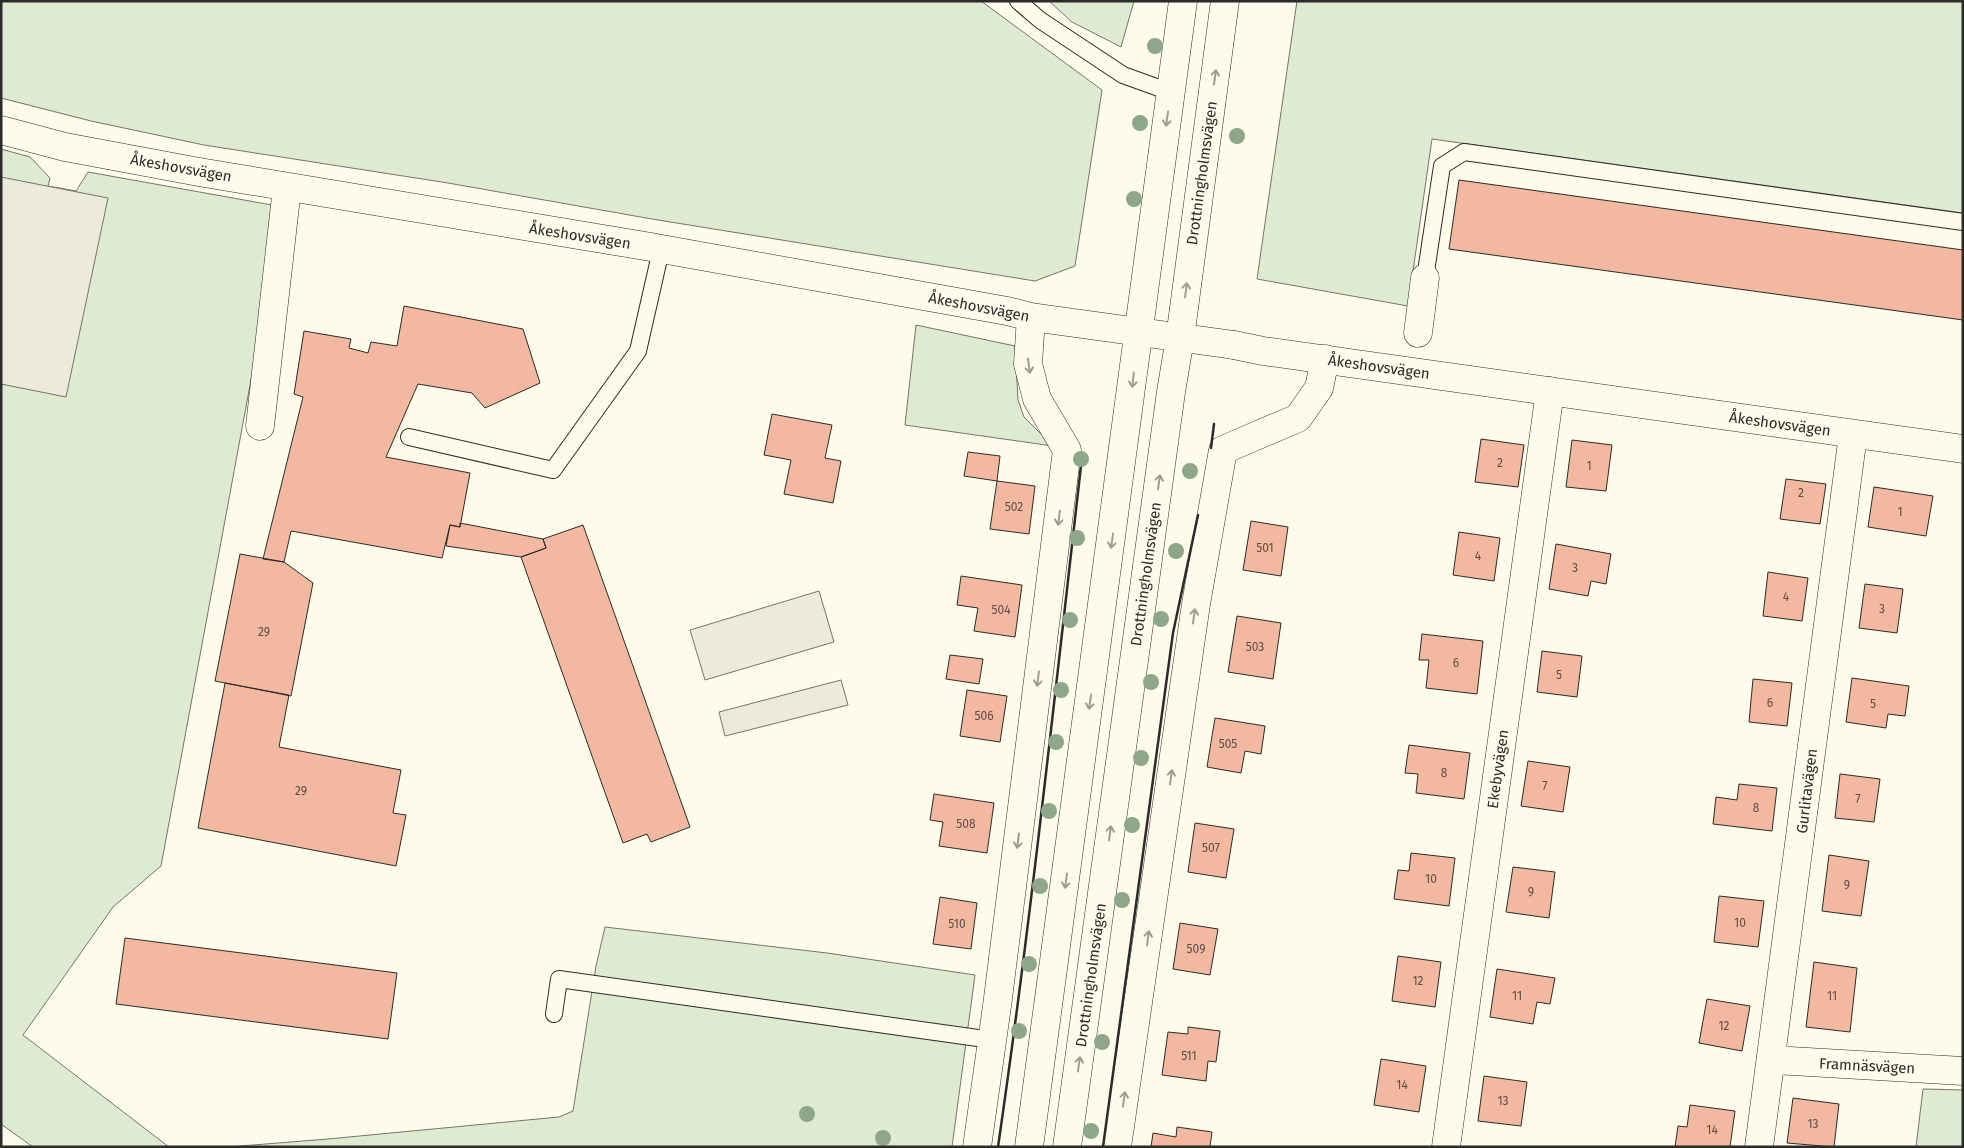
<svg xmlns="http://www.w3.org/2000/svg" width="1964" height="1148" viewBox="0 0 1964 1148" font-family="'Fira Sans',sans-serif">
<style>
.green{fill:#deebd1;stroke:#74746e}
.parking{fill:#eceadb;stroke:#74746e}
.building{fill:#f2b8a0;stroke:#2b2b2b}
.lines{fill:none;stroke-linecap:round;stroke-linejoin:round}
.lane-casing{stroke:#2b2b2b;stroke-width:18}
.street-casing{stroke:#2b2b2b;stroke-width:29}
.secondary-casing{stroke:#2b2b2b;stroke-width:29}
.lane{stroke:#fdfbea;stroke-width:16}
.street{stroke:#fdfbea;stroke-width:28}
.secondary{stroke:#fdfbea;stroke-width:28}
.wall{stroke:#2b2b2b;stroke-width:2.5}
.tree{fill:#8ea78a}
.oneway{stroke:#9e9d94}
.labels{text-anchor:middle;stroke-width:4;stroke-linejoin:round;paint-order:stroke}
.number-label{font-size:12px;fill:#5d4e48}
.street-label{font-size:15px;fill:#2b2b2b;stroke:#fdfbea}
</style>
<rect width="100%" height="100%" fill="#fdfbea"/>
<!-- green -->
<path class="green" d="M1 1H981L1102 90 1075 266 1035 281 652 219 448 183 204 145 91 121 1 98Z
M1049 1H1134L1121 47 1072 22Z
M1297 1H1963V213L1432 139 1408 306 1257 279Z
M1 149 30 157 50 178 48 186 76 191 88 172 283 207 161 866 113 907 23 1035 169 1147H33L1 1124Z
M916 325 1015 346 1018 400 1024 417 1053 446 905 425Z
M605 927 827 953 975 975 952 1147H228L328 1139 559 1117 573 1111 596 966Z
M1923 1089 1963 1090V1147H1916Z"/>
<!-- parking -->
<path class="parking" d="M1 177 108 198 66 397 1 384Z
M819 591 834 642 705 680 690 630Z
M841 680 848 705 725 736 719 712Z"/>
<!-- building -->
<path class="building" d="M1459 180 1963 250V320L1449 249Z
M404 306 523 329 540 383 485 408 472 393 418 384 386 457 470 473 460 527 450 525 442 558 291 531 284 562 263 559 303 397 294 394 304 331 351 339 349 348 368 353 371 342 397 346Z
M772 414 832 425 825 458 841 461 833 503 784 494 791 460 764 455Z
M1481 439 1524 445 1518 487 1475 482Z
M1572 440 1612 445 1606 491 1566 487Z
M968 452 1000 456 997 481 964 476Z
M1786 479 1826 484 1820 524 1780 519Z
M997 481 1035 486 1029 534 990 529Z
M1874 487 1933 496 1926 536 1868 527Z
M1251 521 1288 527 1281 576 1243 570Z
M460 523 543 539 546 548 521 557 446 546 450 525 460 527Z
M583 525 690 827 651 842 647 834 623 843 521 557 546 548 543 539Z
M1459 532 1500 538 1494 581 1453 575Z
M1556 544 1611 554 1606 584 1591 581 1588 596 1549 589Z
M240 554 284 562 313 583 291 696 215 681Z
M1768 572 1808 578 1802 621 1763 616Z
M961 576 1022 585 1015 637 974 631 978 608 957 605Z
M1865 584 1903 589 1897 633 1859 628Z
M1237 616 1281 623 1273 679 1228 672Z
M1422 634 1483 641 1477 694 1426 688 1429 660H1419Z
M1542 651 1582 656 1577 697 1537 692Z
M950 655 983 659 979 684 946 679Z
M1852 678 1909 686 1905 716 1888 714 1886 728 1846 722Z
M1753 679 1792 683 1787 726 1749 722Z
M225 683 289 695 279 747 401 770 393 813 406 815 396 866 198 828Z
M967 690 1007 696 1000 742 960 736Z
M1215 718 1265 726 1261 754 1245 751 1241 773 1207 767Z
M1409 745 1470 753 1464 799 1416 793 1418 774 1405 773Z
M1528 761 1570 767 1563 812 1521 806Z
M1840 774 1880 779 1874 822 1835 818Z
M1739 784 1777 788 1772 831 1713 824 1716 797 1737 800Z
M934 794 994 803 987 853 939 846 943 822 930 820Z
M1195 823 1234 829 1226 878 1188 872Z
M1411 853 1455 858 1449 906 1394 899 1398 870 1409 871Z
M1829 855 1869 861 1861 916 1822 911Z
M1513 867 1555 872 1549 918 1506 912Z
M1719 896 1764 901 1758 947 1714 942Z
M940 897 977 903 971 949 933 944Z
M1180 923 1218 929 1210 975 1173 969Z
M125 938 397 973 388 1039 116 1004Z
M1398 956 1441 962 1435 1007 1392 1001Z
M1814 962 1857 968 1850 1032 1806 1027Z
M1497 969 1555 978 1550 1004 1537 1002 1533 1024 1490 1017Z
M1707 999 1750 1006 1742 1051 1699 1043Z
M1188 1027 1220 1031 1216 1062 1208 1061 1206 1081 1162 1075 1168 1032 1188 1034Z
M1381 1059 1426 1066 1419 1112 1374 1105Z
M1484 1076 1527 1082 1521 1126 1478 1121Z
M1793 1098 1839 1104 1834 1147 1787 1143Z
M1690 1105 1735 1111 1730 1147H1675L1678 1126 1687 1127Z
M1177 1127 1212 1132 1210 1147H1151L1153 1133 1176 1137Z"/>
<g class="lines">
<!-- lane casing -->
<g class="lane-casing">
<path id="lane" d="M1018 1 1040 20 1123 75 1170 92
M1425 278 1442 166 1464 152 1963 222
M409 437 553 470 638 351 661 250
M554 1014 559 979 992 1040"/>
</g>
<!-- street casing -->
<g class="street-casing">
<path id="street" d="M1 130 65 147 199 172 645 246 1007 311 1031 317 1234 345
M1418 333 1425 278
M260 426 287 188
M1772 1060 1963 1071
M977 1147 997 1006 1067 450 1037 399 1028 364 1031 317
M1117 1147 1196 604 1223 450 1298 418 1319 388 1325 359
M1446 1147 1550 391
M1759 1147 1853 435"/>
</g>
<!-- secondary casing -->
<g class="secondary-casing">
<path id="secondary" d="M1234 345 1263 351 1963 449
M1029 1147 1183 1
M1067 1147 1171 392 1180 338 1225 1"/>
</g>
<!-- lane -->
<use href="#lane" class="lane"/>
<!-- street -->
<use href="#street" class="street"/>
<!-- secondary -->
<use href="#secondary" class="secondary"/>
<!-- wall -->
<path class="wall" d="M1211 448 1214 424
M998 1147C1031 920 1055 693 1081 466
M1103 1147 1173 633 1198 515"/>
</g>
<!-- trees -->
<g class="tree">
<circle cx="1155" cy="46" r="8"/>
<circle cx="1140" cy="123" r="8"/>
<circle cx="1237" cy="136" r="8"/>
<circle cx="1134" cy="199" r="8"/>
<circle cx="1081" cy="459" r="8"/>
<circle cx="1190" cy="471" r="8"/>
<circle cx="1077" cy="538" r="8"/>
<circle cx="1176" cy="551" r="8"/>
<circle cx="1161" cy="619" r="8"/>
<circle cx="1070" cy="620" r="8"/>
<circle cx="1151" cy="682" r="8"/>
<circle cx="1061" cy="690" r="8"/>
<circle cx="1056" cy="742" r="8"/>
<circle cx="1141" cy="758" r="8"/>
<circle cx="1049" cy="811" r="8"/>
<circle cx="1132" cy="825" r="8"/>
<circle cx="1040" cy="886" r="8"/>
<circle cx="1122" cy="900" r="8"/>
<circle cx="1029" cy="964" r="8"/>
<circle cx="1019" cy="1031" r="8"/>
<circle cx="1102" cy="1042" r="8"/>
<circle cx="807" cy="1114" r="8"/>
<circle cx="1091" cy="1131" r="8"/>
<circle cx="883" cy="1138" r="8"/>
</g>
<!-- one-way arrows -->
<defs><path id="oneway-shaft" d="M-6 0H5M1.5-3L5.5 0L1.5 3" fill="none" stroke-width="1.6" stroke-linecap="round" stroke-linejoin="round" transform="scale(1.25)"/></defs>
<g class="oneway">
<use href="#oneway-shaft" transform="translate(1215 77) rotate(-82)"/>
<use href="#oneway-shaft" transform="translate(1167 119) rotate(98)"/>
<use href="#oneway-shaft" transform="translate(1186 290) rotate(-83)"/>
<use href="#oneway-shaft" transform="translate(1029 366) rotate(83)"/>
<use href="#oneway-shaft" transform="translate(1133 380) rotate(96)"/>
<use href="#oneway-shaft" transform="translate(1159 482) rotate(-82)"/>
<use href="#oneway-shaft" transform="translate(1059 518) rotate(97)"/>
<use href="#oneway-shaft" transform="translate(1112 541) rotate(98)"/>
<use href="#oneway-shaft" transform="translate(1194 616) rotate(-82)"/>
<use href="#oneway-shaft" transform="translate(1038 679) rotate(97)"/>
<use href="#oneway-shaft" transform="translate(1090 702) rotate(98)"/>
<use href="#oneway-shaft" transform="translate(1171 777) rotate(-82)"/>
<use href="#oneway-shaft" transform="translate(1110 833) rotate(-82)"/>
<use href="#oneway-shaft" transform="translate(1018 841) rotate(97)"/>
<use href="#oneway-shaft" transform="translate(1066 881) rotate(98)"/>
<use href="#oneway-shaft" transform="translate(1148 938) rotate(-82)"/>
<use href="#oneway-shaft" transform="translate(1079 1064) rotate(-82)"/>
<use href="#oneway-shaft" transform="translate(1124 1099) rotate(-82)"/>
</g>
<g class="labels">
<!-- number labels -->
<g class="number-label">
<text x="1500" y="467">2</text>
<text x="1589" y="470">1</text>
<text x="1801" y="497">2</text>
<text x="1014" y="511">502</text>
<text x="1900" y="516">1</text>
<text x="1265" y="552">501</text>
<text x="1478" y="560">4</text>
<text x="1575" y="572">3</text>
<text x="1786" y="601">4</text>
<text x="1882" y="613">3</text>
<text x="1001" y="614">504</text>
<text x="264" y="636">29</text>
<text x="1255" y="651">503</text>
<text x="1456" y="667">6</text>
<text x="1559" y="679">5</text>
<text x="1770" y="707">6</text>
<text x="1873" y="708">5</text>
<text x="984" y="720">506</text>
<text x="1228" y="748">505</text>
<text x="1444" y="777">8</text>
<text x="1545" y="790">7</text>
<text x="301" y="795">29</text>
<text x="1858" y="803">7</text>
<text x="1756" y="812">8</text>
<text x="966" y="828">508</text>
<text x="1211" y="852">507</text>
<text x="1431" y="883">10</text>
<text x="1847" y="889">9</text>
<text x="1531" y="896">9</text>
<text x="1740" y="927">10</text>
<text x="957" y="928">510</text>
<text x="1196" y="953">509</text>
<text x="1418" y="985">12</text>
<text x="1517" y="1000">11</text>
<text x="1832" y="1000">11</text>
<text x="1724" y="1030">12</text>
<text x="1189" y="1060">511</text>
<text x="1402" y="1089">14</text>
<text x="1503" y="1105">13</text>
<text x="1813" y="1128">13</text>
<text x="1712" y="1134">14</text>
</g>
<!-- street labels -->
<g class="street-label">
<text transform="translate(181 168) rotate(10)" y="5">Åkeshovsvägen</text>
<text transform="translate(1202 173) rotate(-82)" y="5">Drottningholmsvägen</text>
<text transform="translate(580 236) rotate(9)" y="5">Åkeshovsvägen</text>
<text transform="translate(979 307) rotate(11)" y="5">Åkeshovsvägen</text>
<text transform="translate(1379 367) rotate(8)" y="5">Åkeshovsvägen</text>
<text transform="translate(1780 424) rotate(8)" y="5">Åkeshovsvägen</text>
<text transform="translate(1146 574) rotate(-82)" y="5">Drottningholmsvägen</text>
<text transform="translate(1498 769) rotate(-82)" y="5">Ekebyvägen</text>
<text transform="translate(1807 791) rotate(-83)" y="5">Gurlitavägen</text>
<text transform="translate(1091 975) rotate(-82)" y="5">Drottningholmsvägen</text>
<text transform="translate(1867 1066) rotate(3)" y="5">Framnäsvägen</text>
</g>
</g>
<!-- border -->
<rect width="1964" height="1148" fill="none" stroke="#2b2b2b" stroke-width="5"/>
</svg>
